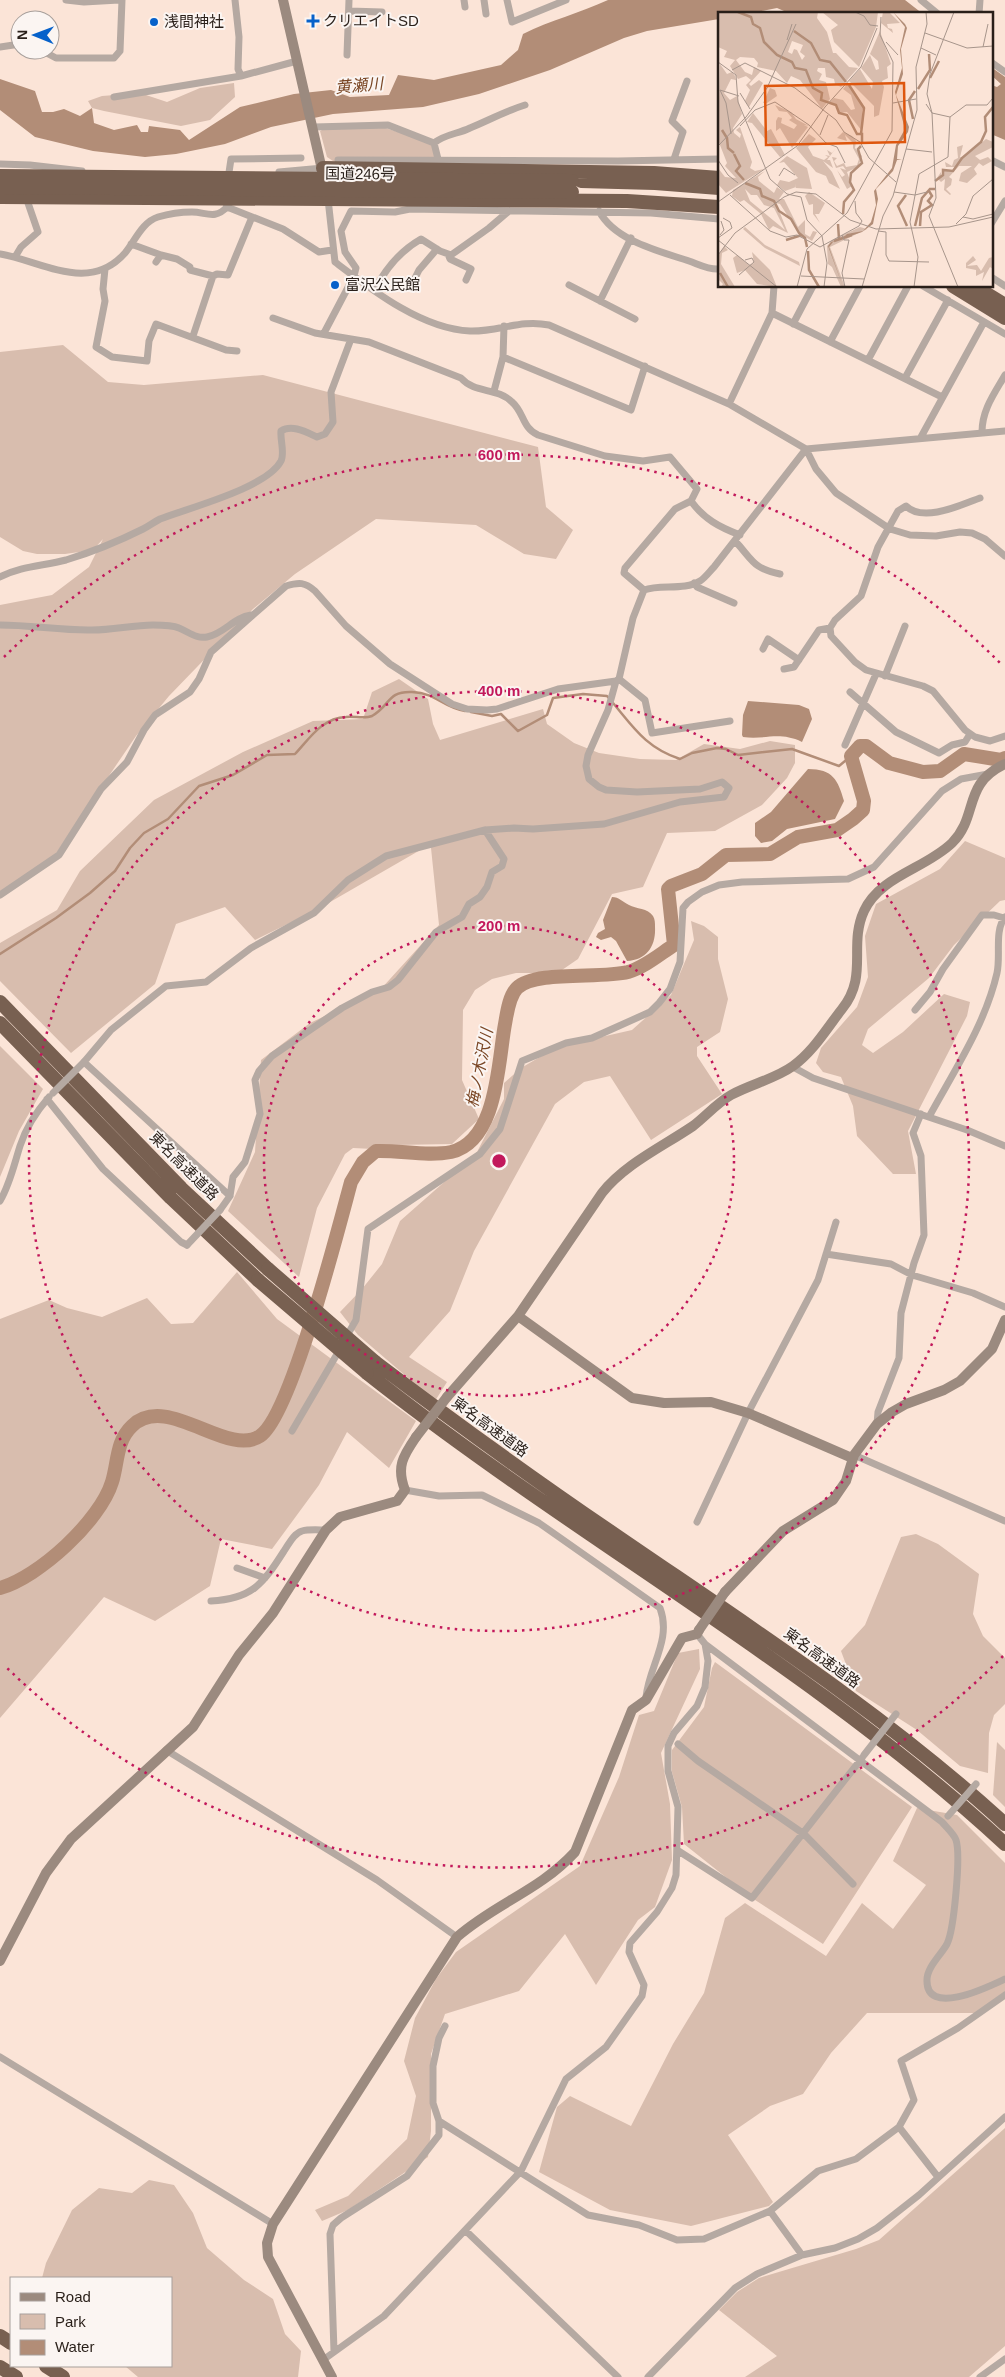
<svg xmlns="http://www.w3.org/2000/svg" width="1005" height="2377" viewBox="0 0 1005 2377" font-family="Arial,'Noto Sans JP',sans-serif">
<style>
.green{fill:#d8bdae}
.water{fill:#b28d77}
.lines{fill:none;stroke-linecap:round;stroke-linejoin:round}
.stream{stroke:#b28d77;stroke-width:2.5}
.river{stroke:#b28d77;stroke-width:14}
.street{stroke:#b5a9a2;stroke-width:7}
.secondary{stroke:#9b8a7f;stroke-width:10}
.highway{stroke:#786051;stroke-width:14}
.street-bridge{stroke:#b5a9a2;stroke-width:7}
.secondary-bridge{stroke:#9b8a7f;stroke-width:10}
.highway-bridge{stroke:#786051;stroke-width:14}
.ring{fill:none;stroke:#c2185b;stroke-width:2.5;stroke-dasharray:2.5 5}
.poi-dot{fill:#0661ca;stroke:#fbf5f2;stroke-width:2}
.labels{text-anchor:middle;stroke-width:4;stroke-linejoin:round;paint-order:stroke}
.poi-label{font-size:15px;fill:#291f19;stroke:#fbf5f2;text-anchor:start}
.street-label{font-size:15px;fill:#291f19;stroke:#fbf5f2}
.water-label{font-size:16px;font-style:italic;fill:#7a4624;stroke:#fbf5f2}
.inset-river{fill:none;stroke:#b28d77;stroke-width:2.5}
.inset-road{fill:none;stroke:#a7958b;stroke-width:1}
.view{fill:#de560d;fill-opacity:0.15;stroke:#de560d;stroke-width:2.5}
.inset-edge{fill:none;stroke:#291f19;stroke-width:2.5}
.centre{fill:#c2185b;stroke:#fbf5f2;stroke-width:2.5}
.ring-label{font-size:15px;text-anchor:middle;font-weight:bold;fill:#c2185b;stroke:#fbf5f2;stroke-width:4;stroke-linejoin:round;paint-order:stroke}
</style>
<rect width="100%" height="100%" fill="#fbe4d7"/>
<!-- green -->
<path class="green" d="M234 83 235 97 210 120 181 126 104 111 92 108 88 101 102 96 140 93 167 102 200 88Z
M382 127 433 143 436 163 333 161 327 157 320 131 326 128Z
M63 345 108 382 144 385 263 375 538 447 546 507 573 530 556 559 524 554 476 525 376 519 295 574 253 609 169 696 136 736 51 861 0 897V605L52 595 89 567 103 539 93 550 65 554H37L23 551 0 537V352Z
M399 679 428 699 433 724 440 740 543 709 547 724 574 743 599 753 640 759 676 760 704 744 740 749 770 741 795 745V763L787 778 762 805 715 831 667 833 643 887 612 894 578 959 562 970 543 973H516L492 979 475 990 463 1010 462 1080 479 1119 452 1144 396 1145 373 1149 353 1148 345 1154 317 1208 299 1277 228 1211 255 1152 261 1060 310 1023 380 990 439 925 431 848 429 845 318 909 255 940 225 907 176 924 155 984 71 1053 0 981V943L57 910 80 871 154 800 243 752 313 721 363 719 372 692Z
M965 841 1005 858V900L1000 901 954 945 929 978 868 1029 862 1045 873 1053 903 1032 944 994 970 1002 967 1016 908 1131 916 1174H893L857 1136 853 1106 841 1077 823 1072 816 1063 821 1048 857 1007 868 977 865 936 876 904 940 869Z
M691 921 704 926 718 937V959L728 999 720 1032 697 1047V1056L722 1094 651 1140 610 1076 584 1082 555 1104 474 1251 450 1311 409 1357 447 1382 435 1401 358 1335 340 1312 362 1289 382 1264 400 1221 476 1154 504 1099V1083L521 1068 557 1047 632 1030 671 995 694 940Z
M0 1046 43 1089 19 1131 0 1177Z
M237 1272 277 1319 416 1421 389 1468 347 1432 319 1485 272 1549 221 1539 210 1586 155 1621 104 1597 0 1718V1319L49 1300 67 1308 102 1317 147 1298 171 1324 193 1323Z
M916 1534 938 1544 979 1574 973 1614 983 1636 1005 1658V1704L994 1715 989 1733 988 1773 960 1766 917 1730 856 1691 841 1651 865 1625 901 1537Z
M699 1649 700 1669 661 1753 670 1804 672 1860 655 1907 638 1920 596 1985 565 1934 519 1991 445 2014 431 2054V2131L428 2157 348 2210 322 2221 315 2210 348 2196 407 2139 416 2096 404 2061 415 2018 436 1979 456 1952 580 1866 619 1777 639 1715 654 1711 678 1653Z
M715 1662 912 1807 823 1944 752 1898 684 1844 682 1807 672 1772V1750L704 1707 712 1668Z
M997 1742 1005 1750V1807L993 1795Z
M917 1808 957 1815 1005 1863V1997L980 2013H867L831 2053 803 2094 770 2106 728 2135 773 2202 769 2206 691 2226 610 2210 539 2172 557 2107 570 2096 631 2126 673 2044 704 1993 725 1918 745 1903 826 1956 862 1903 893 1929 926 1885 893 1861Z
M1005 2128V2346L969 2377H745L777 2356 719 2310 737 2292 759 2278 856 2249 879 2240Z
M149 2180 174 2185 193 2213 207 2248 244 2280 273 2299 285 2334 301 2351 298 2377H138L125 2366H171V2278H42L46 2263 72 2210 99 2188 132 2193Z"/>
<!-- water -->
<path class="water" d="M608 0H905L923 14H791L777 8 747 14H719V19L647 31 624 38 550 70 479 94 423 107 333 114 271 127 225 144 176 154 145 157 93 151 35 137 0 110V79L35 91 42 112H53L64 109 80 116 92 108 94 123 114 130 137 125 141 132H148L149 126 180 130 189 140 240 107 294 94 331 90 350 97 389 95 398 75 434 80 501 65 518 50 523 34C551 20 580 13 608 0Z
M991 67 1005 77V140L991 134V85L997 87 1001 84 991 75Z
M748 701 799 705 809 709 812 719 802 742C779 731 766 740 743 737L742 735 743 715Z
M808 769C833 769 838 780 844 801L835 819 787 829 772 841 761 843 755 836V823L771 812Z
M612 897C619 897 623 902 629 905 636 909 648 908 653 916 655 919 655 923 655 927 656 946 647 960 627 961L616 941 611 937 601 940 596 937 598 933 605 929 603 920Z"/>
<g class="lines">
<!-- stream -->
<path class="stream" d="M471 712 492 716 501 714 518 731 547 715 553 698 583 694 607 696C631 723 643 747 680 759L692 753 717 748 726 749 738 755 792 749 839 766 851 756
M0 954 56 918 90 893 115 871 130 848 144 833 168 819 199 786 233 775 267 755 295 754C310 738 322 718 346 717 354 716 365 719 372 716 391 705 387 691 412 692 437 693 443 708 465 711"/>
<!-- river -->
<path class="river" d="M0 1588C39 1577 100 1521 112 1482 118 1463 116 1441 132 1426 167 1392 227 1458 260 1436 291 1416 339 1226 351 1182L363 1162 376 1151C400 1150 427 1157 451 1152 498 1141 498 1061 505 1024 507 1013 509 996 517 988 535 970 601 979 628 972 645 967 660 954 674 945L668 889 671 886 702 874 726 855 770 854 798 837 837 830 853 819 863 810 864 801 851 756 860 746H866L889 763 923 772 940 771 964 754 1001 760 1005 758"/>
<!-- street -->
<path class="street" d="M66 0 84 2 119 0
M235 0 239 37 238 69 241 76 297 61
M464 0 465 7
M484 0 486 14
M507 0 512 22 566 0
M921 0 938 14
M349 11 382 12
M979 14 980 0
M0 47 20 44
M41 50 56 58H114L120 51 122 0
M347 55 349 0
M991 62 1005 72
M114 97 241 76
M314 127 388 125 434 143 439 163
M434 143C445 134 458 134 470 128 489 120 506 111 525 105
M674 159 683 132 672 121 687 81
M338 160 618 161 719 159
M991 160 1005 167
M0 164 30 165 82 171
M279 172 323 168
M228 179 231 159 301 158
M328 199 335 262C372 290 422 329 470 331 498 332 520 319 549 325L729 404 806 449 1005 431
M227 207 283 229 319 252 332 250
M599 211C615 241 659 251 689 261 698 264 709 270 719 269
M991 224 1005 201
M131 244 161 255
M0 254C42 261 89 294 125 253 135 241 142 222 158 217 168 214 182 212 192 212 206 212 215 220 227 207L225 197
M448 254 450 259 471 269 466 280
M15 257 21 247 38 232 28 203V195
M156 262 161 255 177 259 190 267V270L213 276
M105 269 103 289 105 301 96 347 112 357 147 361 149 341 156 324 226 350 237 351
M991 277 1005 286
M413 282 419 270 437 249
M569 285 635 319
M923 286 1005 334
M375 289C386 268 400 251 421 239L440 251 451 255 489 228 509 211
M600 301 631 238
M772 313 942 397
M273 318 315 333 369 342 461 378C475 394 497 387 512 402 524 412 522 428 538 435L605 456 643 461 670 457 697 489 691 501 675 509 625 568 624 573 644 590
M793 324 813 286
M324 333 354 276 356 268 345 252 341 231 351 211 395 212 410 209 651 213 719 219
M193 336 213 276 217 274 228 275 252 217
M830 342 860 286
M503 357 631 410 645 366
M868 360 908 286
M905 378 948 300
M494 391 503 357 504 326
M729 404 772 313 774 286
M982 432C982 410 994 394 1005 375
M921 437 984 322
M980 498C961 505 923 523 906 506L898 511 878 547 861 596 835 620 830 628 831 636 855 662 866 670 923 686 933 691 965 730 975 737 990 741 1005 736
M691 501C704 519 719 527 740 535
M735 541C753 560 752 568 780 574
M0 577C21 566 43 566 66 560 92 552 119 541 143 529 149 526 154 522 160 519 188 508 267 488 281 461 285 453 280 440 281 431 292 424 306 432 317 437L325 434 333 422 331 392 351 339
M694 583 697 587 734 603
M0 625C30 625 58 630 88 630 110 631 131 625 153 625 160 625 172 625 179 628 189 632 196 639 207 637 224 634 234 617 251 615
M763 649 768 639 799 660
M784 669 794 667 819 630 830 628
M885 676 905 626
M619 679 633 618 644 590C661 584 684 591 700 581 705 578 710 571 714 567L806 449 816 469 836 493 890 529 910 535 936 536 960 532 972 533 985 539 1005 556
M850 692 896 732 939 753 952 745 965 742 970 734
M845 745 876 674
M0 895 59 855 101 789 127 762 144 730 155 715 190 692 199 679 211 652 286 586C299 582 305 582 315 591L346 626 390 664 452 704 467 709 487 710 497 709 558 689 616 681 619 679 645 700 652 733 730 721
M915 1010 930 992 943 969 982 915H994L1004 918
M793 1067 813 1078 967 1130 1005 1146
M47 1099 103 1169 181 1242 187 1245
M929 1117C954 1071 985 1025 997 973 1001 955 994 931 1005 917
M230 1196 84 1062 111 1030 166 986 206 982 251 948 314 913 348 880 386 856 485 830 514 828 533 829 604 824 680 802 724 797 729 788 722 782 700 789 637 792 606 790 599 787 589 779 586 766 588 755 608 710 616 681
M0 1201C10 1184 14 1165 20 1146 26 1127 36 1112 49 1097
M220 1210 230 1196 233 1177 245 1162 260 1114 255 1080 259 1071 272 1056 342 1008 372 992 389 987 398 980 436 932 462 917 469 904 480 897 487 887 492 872 502 866 504 859 485 830
M826 1254 891 1264 912 1275 973 1293 1005 1307
M345 1339 356 1320 368 1229 480 1154 500 1129 522 1061 566 1043 592 1038 650 1012 659 1003 670 989 680 962 683 908 688 902 702 892 719 885 742 882 848 879 874 867 942 791 961 779 988 774
M877 1424 878 1412 899 1358 901 1313 914 1263 924 1235 921 1156 913 1133 921 1114
M292 1431 340 1349
M854 1455 1005 1521
M405 1490 439 1496 482 1495 539 1523 660 1608C672 1640 649 1666 646 1697
M697 1522 748 1413 818 1280 836 1222
M237 1568 265 1578
M211 1601C252 1599 263 1584 284 1551 289 1544 293 1534 302 1531 309 1529 319 1530 326 1530
M697 1634 705 1644 942 1822C946 1827 954 1834 956 1840 961 1855 954 1930 947 1944 941 1955 927 1967 927 1980 926 2018 990 1986 1005 1979
M678 1744 698 1761 804 1834 853 1884
M166 1750 377 1880 457 1937
M677 1850 752 1898 862 1758
M0 2057 273 2224
M439 2121 588 2215 639 2225 677 2240 704 2239 770 2211 818 2171 856 2159 899 2127 914 2100 901 2061 958 2028 1005 1995
M899 2127 938 2177
M770 2211 802 2255
M466 2231 618 2377
M334 2351 330 2234 333 2225 341 2218 407 2176 439 2135V2121L433 2103V2066L439 2038 445 2026
M323 2360 384 2316 521 2171 566 2079 606 2047 642 1996 644 1985 629 1952 630 1943 657 1912 672 1888 676 1875 678 1807 668 1771V1746L674 1733 697 1706 705 1687 708 1661 705 1644
M648 2377 735 2288 757 2274 802 2255 835 2248 858 2239 877 2228 919 2195 1005 2117
M980 2377 1005 2359"/>
<!-- secondary -->
<path class="secondary" d="M283 0 323 174
M518 1316 632 1398 664 1403 711 1402 748 1413 852 1458
M447 1397 518 1316 602 1193C625 1164 662 1147 693 1126 706 1116 717 1103 731 1095 751 1084 775 1079 793 1066 813 1052 827 1028 842 1009 869 975 848 946 864 911 880 876 925 869 952 843 979 816 962 784 1005 764
M725 1592 783 1531 833 1500 846 1481 854 1455 877 1424 892 1412 906 1404 944 1390 960 1381 992 1349 1005 1320
M0 1961 46 1873 71 1839 193 1727 239 1655 273 1613 326 1530 340 1517 397 1501 405 1490C396 1467 403 1456 416 1437
M332 2377 268 2257 267 2243 273 2224 457 1937C496 1903 539 1891 575 1852L632 1710 646 1700 682 1638 697 1634 699 1630"/>
<!-- highway -->
<path class="highway" d="M323 168 654 173 719 178
M581 181 655 183 719 188
M0 197 627 201 719 207
M953 286 1005 318
M974 286 1005 305
M0 1002 181 1188 268 1269
M0 1023 171 1198 258 1280
M375 1362C453 1421 533 1479 614 1534 748 1626 885 1714 1005 1824
M367 1373C574 1537 810 1664 1005 1844
M0 2336 11 2343
M46 2366 63 2377
M0 2367 16 2377"/>
<!-- street-bridge -->
<path class="street-bridge" d="M53 1093 84 1062
M187 1245 220 1210
M864 1755 896 1714
M948 1816 976 1784"/>
<!-- secondary-bridge -->
<path class="secondary-bridge" d="M416 1437 447 1397
M699 1630 725 1592"/>
<!-- highway-bridge -->
<path class="highway-bridge" d="M0 176 572 181
M0 187 572 192
M268 1269 375 1362
M258 1280 367 1373"/>
</g>
<!-- distance rings -->
<g class="ring">
<circle cx="499" cy="1161" r="235"/>
<circle cx="499" cy="1161" r="470"/>
<path d="M1003 1656A706 706 0 0 1 4 1665M4 657A706 706 0 0 1 1003 666"/>
</g>
<!-- markers -->
<g class="poi-dot">
<path d="M310.5 13.5h5v5h5v5h-5v5h-5v-5h-5v-5h5z"/>
<circle cx="154" cy="22" r="5"/>
<circle cx="335" cy="285" r="5"/>
</g>
<g class="labels">
<!-- poi labels -->
<g class="poi-label">
<text x="323" y="26">クリエイトSD</text>
<text x="164" y="27">浅間神社</text>
<text x="345" y="290">富沢公民館</text>
</g>
<!-- street labels -->
<g class="street-label">
<text transform="translate(360 174) rotate(1)" y="5">国道246号</text>
<text transform="translate(184 1166) rotate(45)" y="5">東名高速道路</text>
<text transform="translate(490 1427) rotate(36)" y="5">東名高速道路</text>
<text transform="translate(822 1658) rotate(36)" y="5">東名高速道路</text>
</g>
<!-- water labels -->
<g class="water-label">
<text transform="translate(359 85) rotate(-5)" y="6">黄瀬川</text>
<text transform="translate(479 1068) rotate(-79)" y="6">梅ノ木沢川</text>
</g>
</g>
<!-- overview -->
<g transform="translate(718 12)">
<rect width="275" height="275" fill="#fbe4d7"/>
<path d="M0 0H100L99 6 109 20 115 41H118L131 55 140 56 123 75 117 72 116 67 108 65 107 56H100L99 59 104 62 101 68 108 70 112 87 104 97 82 68 73 64 69 71 58 59 39 55 40 51 36 46 22 45 18 48 27 60 34 63 36 55 43 59 31 72 33 74 41 68 45 71 31 95 27 89 32 78 28 73 33 68 28 64 20 67 12 54 17 48 6 45 9 39 0 35ZM74 29 85 33 82 40 87 44 84 48 79 38 76 37 74 42 70 40ZM104 0H160L158 15 141 55 116 30 113 18 120 13ZM165 0H171L182 11 169 12 170 16 174 17 175 21 163 11ZM162 19 173 52 169 55 170 66 164 69 166 75 161 103 156 105V94L131 69 142 57 154 77 155 70 143 56 152 43 158 58 161 57 160 49 152 42ZM2 52 9 62 14 60 17 64 18 68 13 67 6 81 12 88 19 84 24 102 15 116 16 121 22 126 23 122 18 118 22 115 34 150 32 156 37 159 46 157 8 181 0 172V156L7 165 18 166 7 154 9 151 0 128ZM130 71 147 95 144 98V119L129 100 121 101 119 93 112 90 116 86 125 88 133 98 137 97 133 83 125 77ZM52 76 57 78 59 84 49 91H45ZM57 93 73 100 78 107 91 114 86 113 90 115 74 136 62 116 58 119V109L60 105 64 106 63 111 76 117 79 113 71 108 74 106 69 100 61 99ZM35 101 49 119 53 117 67 143 62 145 34 111 29 110ZM125 120 134 124 138 129 137 136 144 144 140 155 129 160 134 174 129 177 119 158 124 165 127 163 122 156 128 158 125 154 118 156 114 145 119 146 116 149 119 154 126 151 128 155 139 153 141 147 135 136V131L127 123 129 129 119 126ZM91 122 98 127 90 135 95 144 106 148 110 145 107 143 112 144 109 138 114 141 118 136 109 148H112L115 156 105 149 114 160 122 177 111 171 108 164 98 160 78 136ZM268 127 275 130V135L257 144 262 148 270 145 274 149 265 154 261 151 256 157 259 162 249 171 241 169 243 161 254 154H241L231 165 234 167 233 173 228 177 233 182 232 183 226 178 227 167 223 170 219 166 223 160V165L226 163 225 158 234 160 238 155H228L227 150 234 154 236 148 240 146 239 135 245 133 242 145 245 146ZM69 144 89 156 94 177 78 176 77 171 78 175 67 179 59 173 62 168 71 170 80 166 66 150 61 151ZM47 159 40 165 41 169 56 181 59 175 66 180 61 187H66L80 215 87 208V222L92 225 95 219 99 220 94 229 81 221 62 192 58 191 70 221 55 214 51 218 43 202 26 188 22 190 14 184 15 178ZM27 177 33 183H39L46 193 56 196 67 218 32 189ZM91 180 107 191 101 202H97L102 211 95 202V192L91 193 87 184ZM27 215 47 233 81 250 82 254 47 236 25 217ZM142 215 149 217 112 235 127 275H123L114 255 110 252 109 234 114 228ZM6 234 10 238 4 241 3 252 17 275H3L5 272 0 267V244ZM34 240 52 258 59 275 39 272 27 258 19 261 15 246 19 243 31 253 36 251ZM255 244 258 248 249 254 259 253 263 259 271 246 275 245V257L272 255 264 269 266 260 258 264V258L248 256V251Z" fill="#d8bdae" fill-rule="evenodd"/>
<path d="M175 0 187 12 189 16 183 37 185 62 178 83 191 115 190 120 180 134 179 147H184L179 148 175 159 158 177 160 187 155 212 144 220 115 230 111 235 125 275 110 234 113 230 124 227 129 222 145 219 153 210 158 193 156 179 174 156 178 133 187 117 177 80 184 56 182 38 187 15Z" fill="#b28d77"/>
<path class="inset-river" d="M20 0 33 5 35 12 42 16 46 30 59 43 74 50 77 56 88 58 95 76 104 81 103 88 118 93 121 101 129 103 139 122H144V132M76 19 93 31 102 48 112 50 128 70M212 66 221 49M131 73 146 96 143 122M200 77 212 58 211 42M195 107 191 88 197 79M4 118 9 126 10 136 16 141M16 142 22 154 18 159 26 168M217 169 225 163V158L235 159 244 146 263 130 268 119 267 105 275 95M27 171 42 177 44 184 56 189 61 199 73 207 81 221 87 226 89 235M188 183 180 194 189 214M125 202 126 190 136 178 132 170 133 161 144 151 140 137 143 134M120 212 121 227M197 214 204 186 212 177H217M202 214 203 200 214 193 210 189 214 184 211 179M68 228 84 223M116 229 134 223M90 239 91 258 101 275M2 261 10 275"/>
<path class="inset-road" d="M137 0 146 4 152 13 160 14M207 21 249 36 275 34M69 28 74 12M168 30 180 43M265 35 270 12M203 36 218 43M0 50 18 63 20 90 52 167 69 182 83 185 89 208 104 224 109 251 106 275M14 58 27 51 77 76 118 108 126 120 142 130 151 146 178 170M22 81 32 97M175 91 198 87M208 92 214 101 218 186 211 204 240 275M232 105 214 101 209 82 212 62 236 0M22 114 37 98 57 90 91 113 108 131 119 135 127 151M13 122 8 91 2 78 21 84M102 123 110 103M0 134 28 105 49 76 78 12M188 137 214 140M0 148 10 163 20 171M61 164 66 156 77 163M176 180 197 183 209 180M12 183 52 219 68 225 79 223 102 235 141 214 144 209 138 201 137 189M0 190 79 134 107 95 143 55 159 16M245 205 255 207 275 202M238 212 248 202 255 184 275 167M160 219 168 220V243L171 249 211 250M2 223 6 218 3 209M124 223 126 228H131L124 261 127 275M0 226 14 216 12 210 5 206M0 228 59 275M0 243 17 221 66 185 78 180 98 182 132 208 158 217 231 215 275 205M21 263 36 250 34 246 27 248M83 264 146 267M79 275 89 237 129 201 174 119 175 50 162 23 163 5M144 275 165 204 175 184 199 98 198 55 209 12 208 0M196 275 200 245 192 210 201 162 230 145 232 105 248 93H269L275 86"/>
<path class="view" d="M186 71 187 130 48 133 47 74Z"/>
<rect width="275" height="275" class="inset-edge"/>
</g>
<circle cx="499" cy="1161" r="8" class="centre"/>
<g class="ring-label">
<text x="499" y="460">600 m</text>
<text x="499" y="696">400 m</text>
<text x="499" y="931">200 m</text>
</g>
<!-- legend -->
<rect x="10" y="2277" width="162" height="90" fill="#fbf5f2" stroke="#a79f9b"/>
<rect x="20" y="2293" width="25" height="8" fill="#9b8a7f" stroke="#a79f9b"/>
<text x="55" y="2302" font-size="15" fill="#291f19">Road</text>
<rect x="20" y="2314" width="25" height="15" fill="#d8bdae" stroke="#a79f9b"/>
<text x="55" y="2327" font-size="15" fill="#291f19">Park</text>
<rect x="20" y="2340" width="25" height="15" fill="#b28d77" stroke="#a79f9b"/>
<text x="55" y="2352" font-size="15" fill="#291f19">Water</text>
<!-- north arrow -->
<g transform="translate(35 35) rotate(271)"><circle r="24" fill="#fbf5f2" stroke="#a79f9b"/>
<path d="M0-4L9 19L0 12L-9 19Z" fill="#0661ca"/>
<text y="-8" font-size="14" font-weight="bold" text-anchor="middle" fill="#291f19">N</text>
</g>
</svg>
